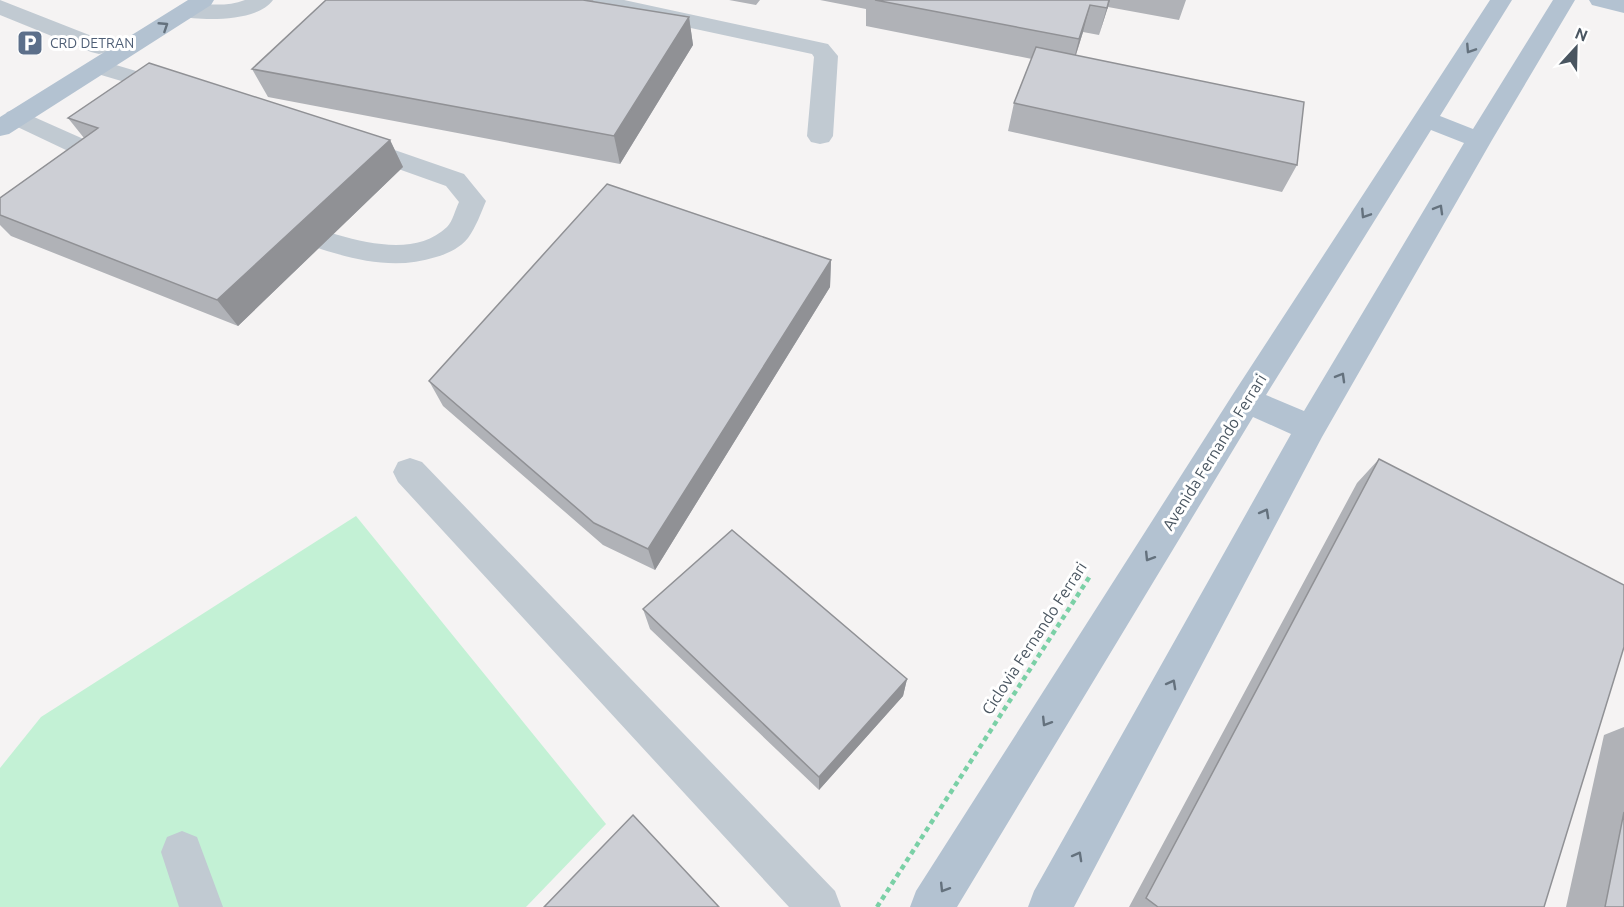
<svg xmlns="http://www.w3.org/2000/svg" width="1624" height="907" viewBox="0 0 1624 907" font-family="Ubuntu,sans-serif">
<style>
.green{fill:#c3f1d5}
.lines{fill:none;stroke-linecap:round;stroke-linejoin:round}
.path{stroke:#7ad0a6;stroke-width:4.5;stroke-dasharray:5 4;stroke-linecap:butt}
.minor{fill:#c1cad2;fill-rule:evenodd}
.major{fill:#b3c2d1;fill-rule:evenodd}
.wall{fill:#b0b2b7}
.shaded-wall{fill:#909195}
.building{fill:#cdcfd5;stroke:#909195;stroke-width:1.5}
.oneway{stroke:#64717d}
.labels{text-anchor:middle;stroke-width:6;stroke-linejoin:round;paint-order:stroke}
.far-service-label{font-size:14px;fill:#4e5e75;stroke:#fff;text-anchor:start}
.street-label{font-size:16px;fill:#4a5661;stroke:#fff}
</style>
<rect width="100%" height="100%" fill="#f5f3f3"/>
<!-- green -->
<path class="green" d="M356 516 606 824 526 907H0V768L41 717Z"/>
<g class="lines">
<!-- path -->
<path class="path" d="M877 907 1090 576"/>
<!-- minor -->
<path class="minor" d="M0 0 107 42 111 47 107 52 99 54 91 52 0 15Z
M245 0H273C258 22 202 21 179 16L176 11 179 6C201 1 223 9 245 0Z
M582 0H624L828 44 838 56 833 136 829 142 820 144 811 142 807 136 814 57 812 54 593 7 585 5Z
M99 60 180 84 184 89 180 94 172 96 91 72 87 67 91 62Z
M16 109 124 157 128 163 124 169 115 171 106 169 7 122 4 117 7 112Z
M357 137 464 174 486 201C481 213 476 227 468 238 460 248 447 254 436 257 381 275 327 250 274 234L270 227 274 220 284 218C330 231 406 266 447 227 453 221 455 210 459 202L446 186 348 151 344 145 348 139Z
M410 458 422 462 835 891 841 907H789L398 482 393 472 398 462Z
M182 831 197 837 223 907H179L161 852 167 837Z"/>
<!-- major -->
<path class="major" d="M188 0H214L211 5 9 134 0 136V117Z
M1490 0H1512L1440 116 1473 129 1553 0H1575L1492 140 1322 437 1074 907H1028L1034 891 1291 434 1253 417 957 907H910L916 891 1235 391ZM1431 130 1464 143 1304 411 1266 395Z
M1589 0H1624V13L1592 5Z"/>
</g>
<!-- wall -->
<path class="wall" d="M326 0H593L594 2 689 17 693 45 620 164 268 97 252 69Z
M729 0H760L756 5Z
M820 0H1186L1179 20 1108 7 1099 35 1083 32 1076 55 1297 165 1282 192 1008 131 1014 103 1032 59 866 26V9Z
M68 118 390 140 403 167 238 326 11 236 0 225V198L84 138Z
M831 260 830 287 655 570 603 545 443 406 429 381Z
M1379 459 1544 907H1129L1357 483Z
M643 609 907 679 903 696 819 790 650 629Z
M1624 727V907H1566L1604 735Z"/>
<!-- shaded-wall -->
<path class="shaded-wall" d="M1109 0H1110L1099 35Z
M1090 5 1083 32 1072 67 1079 39Z
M689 17 693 45 620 164 614 136Z
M390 140 403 167 238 326 217 300Z
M831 260 830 287 655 570 648 549Z
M907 679 903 696 819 790V777Z"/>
<!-- building -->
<path class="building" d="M326 0H583L689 17 614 136 252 69Z
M875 0H1109L1107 8 1090 5 1079 39Z
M1036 47 1304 102 1297 165 1014 103Z
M149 63 390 140 217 300 0 215V198L98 128 68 118Z
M607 184 831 260 648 549 594 523 429 381Z
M1379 459 1624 585V647L1544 907H1158L1146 898Z
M732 530 907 679 819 777 643 609Z
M1624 812V907H1605Z
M633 815 719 907H544Z"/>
<!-- one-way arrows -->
<defs><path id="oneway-chevron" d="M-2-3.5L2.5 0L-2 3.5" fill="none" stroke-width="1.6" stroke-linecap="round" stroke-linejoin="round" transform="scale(1.5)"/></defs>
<g class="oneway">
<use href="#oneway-chevron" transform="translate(164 26) rotate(-33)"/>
<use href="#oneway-chevron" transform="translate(1470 49) rotate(123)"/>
<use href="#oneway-chevron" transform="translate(1439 209) rotate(-60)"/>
<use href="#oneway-chevron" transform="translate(1365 214) rotate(123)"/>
<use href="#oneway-chevron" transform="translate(1341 377) rotate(-60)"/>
<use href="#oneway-chevron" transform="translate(1265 513) rotate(-61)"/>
<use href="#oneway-chevron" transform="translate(1149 557) rotate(122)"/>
<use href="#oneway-chevron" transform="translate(1172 684) rotate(-61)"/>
<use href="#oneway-chevron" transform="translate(1046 722) rotate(122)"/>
<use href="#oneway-chevron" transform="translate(1078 856) rotate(-61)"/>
<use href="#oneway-chevron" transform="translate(944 888) rotate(122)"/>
</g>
<!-- icons -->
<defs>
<g id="parking-square" transform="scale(1.35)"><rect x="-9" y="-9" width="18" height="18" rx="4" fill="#5c6f8a" stroke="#fff"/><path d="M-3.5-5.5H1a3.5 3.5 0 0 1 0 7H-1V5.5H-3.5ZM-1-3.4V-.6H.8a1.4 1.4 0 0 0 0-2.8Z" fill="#fff"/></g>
</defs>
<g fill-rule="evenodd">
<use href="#parking-square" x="30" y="43"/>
</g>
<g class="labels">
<!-- far-service labels -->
<g class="far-service-label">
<text x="50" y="48">CRD DETRAN</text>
</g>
<!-- street labels -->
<g class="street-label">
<text transform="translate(1214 452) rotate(-58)" y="6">Avenida Fernando Ferrari</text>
<text transform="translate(1034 638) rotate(-57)" y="6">Ciclovia Fernando Ferrari</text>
</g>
</g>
<!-- north arrow -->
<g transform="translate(1576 48) rotate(22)" stroke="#ffffff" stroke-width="4.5" paint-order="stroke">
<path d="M0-4.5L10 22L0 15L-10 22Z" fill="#4a5661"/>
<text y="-9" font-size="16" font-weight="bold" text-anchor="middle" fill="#4a5661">N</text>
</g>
</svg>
